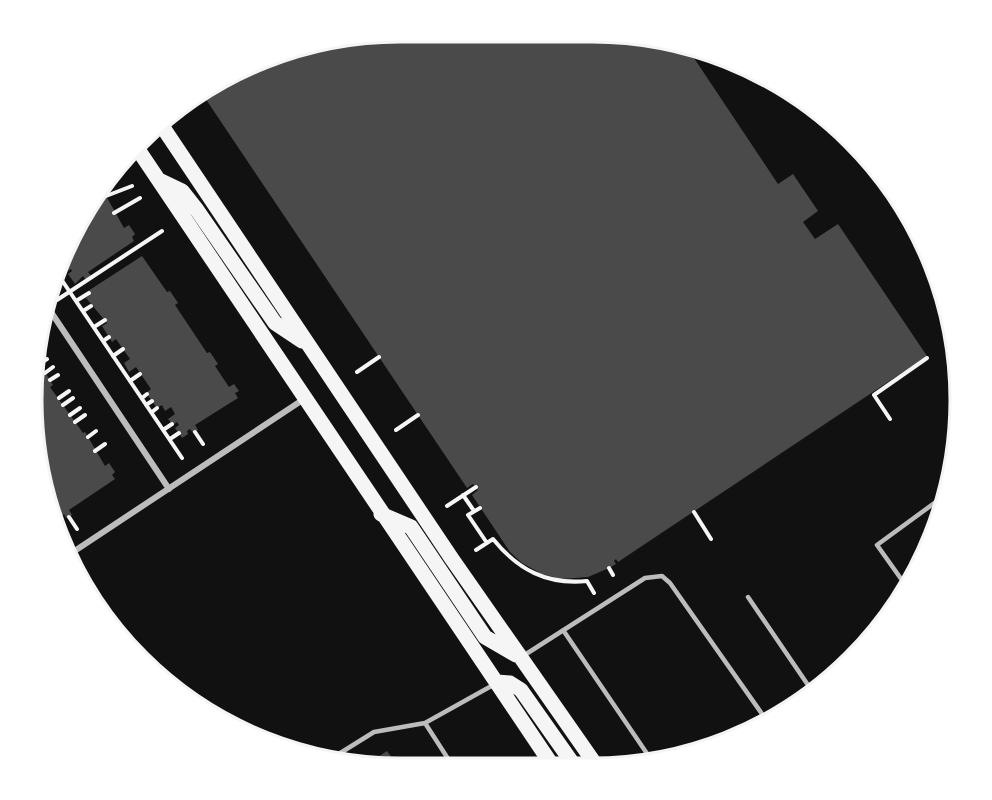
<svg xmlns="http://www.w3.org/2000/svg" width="992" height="800" viewBox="0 0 992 800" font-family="'Fira Sans Condensed',sans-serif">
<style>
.building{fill:#4a4a4a}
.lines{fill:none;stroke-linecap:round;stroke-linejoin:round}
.path{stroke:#f5f5f5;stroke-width:4}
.service{stroke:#bcbcbc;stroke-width:4.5}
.minor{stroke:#bcbcbc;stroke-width:6}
.primary{stroke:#f5f5f5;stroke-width:15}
.rim{fill:none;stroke:#f5f5f5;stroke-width:3}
</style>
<rect width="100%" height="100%" fill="#111"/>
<!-- building -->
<path class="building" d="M400 32H616L688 49 778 184 793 174 818 211 803 222 815 239 838 224 927 356 618 562 616 559 614 561 616 564 609 568 588 577 561 579 542 574 522 563 510 552 472 495 478 490 473 484 467 488 201 92 216 81 305 44Z
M100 191 103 195 105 194 124 228 129 225 135 234 132 237 134 241 88 272 91 276 86 280 83 276 75 284 68 274 72 271 71 269 66 272 61 265 66 261 64 258 81 215Z
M142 256 167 292 170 291 178 303 175 305 207 353 210 352 218 364 215 366 229 387 234 384 239 391 235 393 238 398 195 425 198 430 193 433 190 429 187 431 188 434 182 438 175 428 179 425 177 422 173 425 168 419 175 414 171 407 165 411 162 405 157 408 146 393 151 389 136 367 129 372 124 363 130 359 116 339 112 342 102 326 107 323 86 298 90 295 88 291Z
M34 364 41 373 44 371 53 385 50 387 83 433 85 432 88 437 105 466 109 463 115 472 112 475 115 479 69 510 72 515 66 518 64 514 56 523 39 472 32 376Z
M387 751 399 768 364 766Z"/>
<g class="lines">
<!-- path -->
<path class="path" d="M114 172 121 170
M106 196 132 186
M114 213 140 198
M57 273 182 458
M57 300 162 231
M76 301 89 293
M83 311 91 306
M94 327 105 320
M103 341 109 337
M113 356 123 349
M36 366 47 359
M357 372 379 357
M45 373 53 367
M50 380 58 375
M130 381 140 374
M59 398 69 391
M142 398 147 394
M63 405 73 398
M146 405 152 401
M152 412 157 408
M70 415 80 408
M890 419 874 395 927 358
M75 422 85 415
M163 430 172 424
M396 430 418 415
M195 432 203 444
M88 437 96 431
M170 439 179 433
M95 451 105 444
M463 495 474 511
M447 506 476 487
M480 508 468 515 487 543
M694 512 711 539
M69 517 77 529
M476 550 493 539C518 570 547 585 587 581L594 593
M609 568 613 575"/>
<!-- service -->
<path class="service" d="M873 173 927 253
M904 583 877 545 944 496
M748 597 810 688
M563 630 650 758
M523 656 645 578 662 576 670 583 767 721
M329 760 374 732 425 723
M454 768 425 723 495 684"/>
<!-- minor -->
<path class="minor" d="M45 303 169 489
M67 556 304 399"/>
<!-- primary -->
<path class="primary" d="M160 123 452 559 598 768
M135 145 554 768
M159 180 182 191 197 210 275 323 302 341
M381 514 411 527 485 637 516 655
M497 682 510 683 521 690 576 768"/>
</g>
<!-- crop -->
<path d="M0 0H992V800H0ZM400 42H592A358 358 0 0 1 950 400V400A358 358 0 0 1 592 758H400A358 358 0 0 1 42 400V400A358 358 0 0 1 400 42Z" fill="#fff" fill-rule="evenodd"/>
<path class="rim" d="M400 42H592A358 358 0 0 1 950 400V400A358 358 0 0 1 592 758H400A358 358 0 0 1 42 400V400A358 358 0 0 1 400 42Z"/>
</svg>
